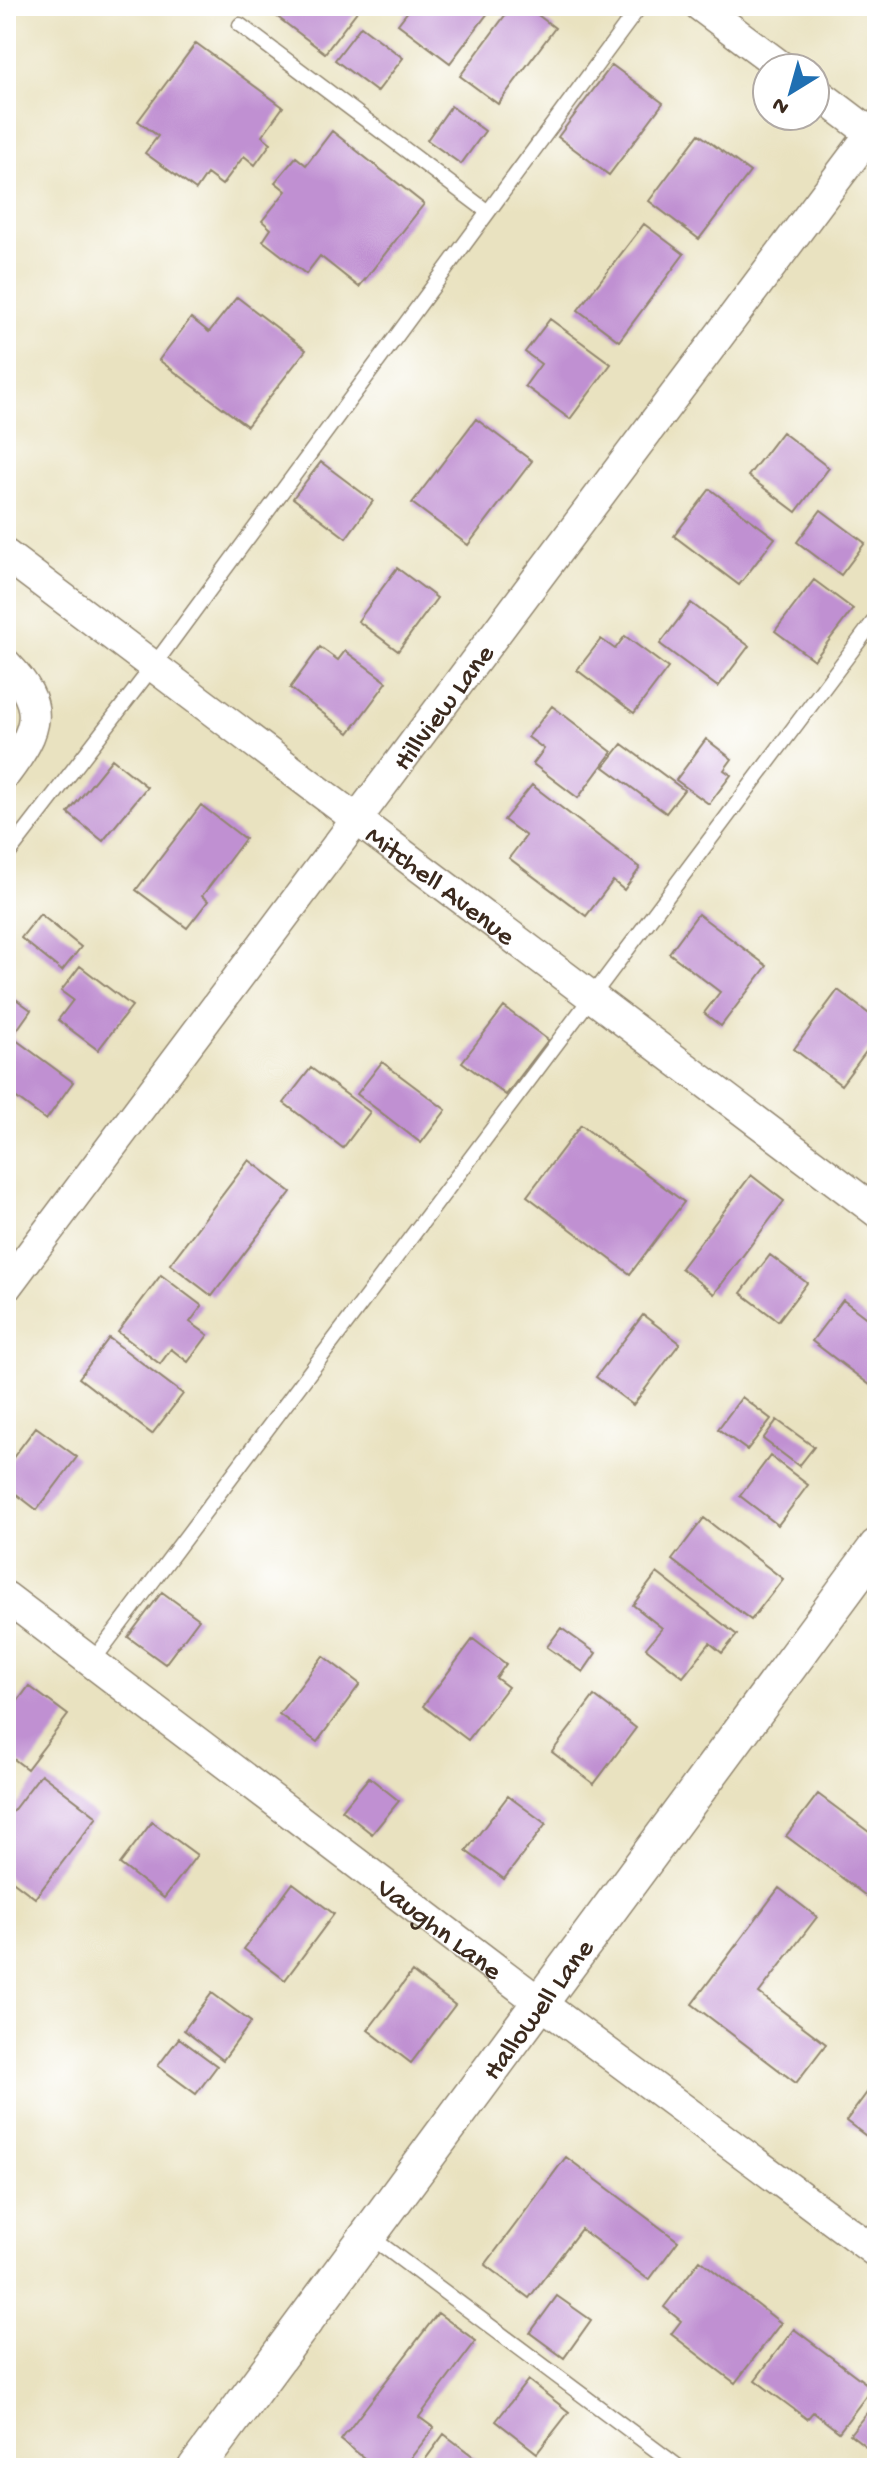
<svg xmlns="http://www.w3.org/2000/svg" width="883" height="2474" viewBox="0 0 883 2474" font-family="'Gochi Hand',sans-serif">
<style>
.building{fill:#c090d2}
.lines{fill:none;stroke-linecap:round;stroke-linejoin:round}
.service-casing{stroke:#92866f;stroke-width:17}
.minor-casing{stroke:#92866f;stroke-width:33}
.tertiary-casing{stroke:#92866f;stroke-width:39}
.service{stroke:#fff;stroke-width:14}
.minor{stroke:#fff;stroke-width:30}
.tertiary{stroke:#fff;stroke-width:36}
.labels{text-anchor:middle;stroke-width:6;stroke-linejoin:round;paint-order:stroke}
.street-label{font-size:28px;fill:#3b2a1e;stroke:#fff}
</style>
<rect width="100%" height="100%" fill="#fff"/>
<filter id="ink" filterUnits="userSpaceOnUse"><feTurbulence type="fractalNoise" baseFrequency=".0125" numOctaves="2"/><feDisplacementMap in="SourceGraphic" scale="16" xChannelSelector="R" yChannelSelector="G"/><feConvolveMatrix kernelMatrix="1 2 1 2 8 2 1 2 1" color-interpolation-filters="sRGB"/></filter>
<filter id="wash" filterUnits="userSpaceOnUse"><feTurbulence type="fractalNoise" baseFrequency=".006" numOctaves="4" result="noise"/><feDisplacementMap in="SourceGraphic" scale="32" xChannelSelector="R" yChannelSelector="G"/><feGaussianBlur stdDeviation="1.8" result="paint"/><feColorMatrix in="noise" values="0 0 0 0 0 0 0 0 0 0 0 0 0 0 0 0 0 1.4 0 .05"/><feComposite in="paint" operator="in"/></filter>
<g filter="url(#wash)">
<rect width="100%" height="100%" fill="#e9e2c0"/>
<g id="blocks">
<!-- building -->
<path class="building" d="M263 6H361L325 53Z
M412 6H488L491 9 450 63 398 24Z
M512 6H526L555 28 498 104 460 76Z
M361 26 403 58 377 92 335 60Z
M196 43 283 107 262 136 271 143 255 165 244 156 222 185 207 174 196 190 145 153 158 136 138 121Z
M612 65 663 103 609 175 558 137Z
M451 106 485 131 461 164 427 140Z
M332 131 424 204 359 287 320 256 306 274 263 241 271 229 262 221 286 191 275 182 296 157 306 165Z
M699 134 750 172 699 239 649 201Z
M644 224 684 254 619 341 578 310Z
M237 297 306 350 247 426 159 360 191 318 209 332Z
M550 319 611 364 570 419 525 386 541 364 525 352Z
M476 419 532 461 468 545 412 503Z
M782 432 829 468 796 512 748 476Z
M321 462 373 501 346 538 293 498Z
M710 489 775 538 739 585 674 536Z
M821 510 865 543 841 575 797 542Z
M397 568 437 598 398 651 358 621Z
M814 580 853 609 814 660 775 631Z
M691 603 749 646 718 687 660 644Z
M625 636 668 668 634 713 577 670 601 639 615 649Z
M320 647 338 660 345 651 387 682 349 733 290 688Z
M552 706 612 752 578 798 533 764 544 749 528 737Z
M706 739 732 759 724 770 731 775 709 804 676 780Z
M622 744 684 790 666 813 604 767Z
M112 759 147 787 103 841 68 813Z
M532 785 640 868 624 890 613 881 586 916 509 858 526 836 504 820Z
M201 805 245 839 202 896 208 901 187 928 136 890Z
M40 914 81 947 62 971 21 938Z
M698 914 767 966 721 1026 704 1013 720 992 669 953Z
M80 966 132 1006 98 1050 58 1020 73 1000 61 991Z
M838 990 877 1020V1037L841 1085 794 1049Z
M6 992 31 1010 12 1037 73 1082 46 1120 6 1090Z
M504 1007 548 1040 506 1095 462 1062Z
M382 1062 446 1110 421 1143 357 1094Z
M311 1068 370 1112 343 1148 284 1103Z
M581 1125 684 1202 630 1274 527 1196Z
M249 1160 291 1192 212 1296 170 1264Z
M751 1175 784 1201 714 1294 681 1268Z
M770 1255 807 1283 778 1321 741 1293Z
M161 1275 202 1306 190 1322 208 1335 188 1362 171 1349 160 1364 118 1332Z
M843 1300 877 1326V1376L870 1385 812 1341Z
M643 1315 680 1343 633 1405 596 1377Z
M109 1338 183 1394 152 1434 79 1378Z
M742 1397 771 1419 747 1450 718 1429Z
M777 1420 814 1447 799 1466 763 1439Z
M36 1427 77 1457 37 1510 6 1486V1467Z
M770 1456 808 1485 778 1525 740 1496Z
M704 1518 783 1579 751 1620 672 1560Z
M657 1573 737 1635 722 1653 710 1643 683 1677 646 1648 662 1628 633 1605Z
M162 1592 199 1619 165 1664 128 1637Z
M561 1628 596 1653 583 1672 547 1647Z
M473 1639 506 1664 496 1678 508 1687 468 1740 423 1706Z
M323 1656 360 1684 317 1742 279 1714Z
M29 1686 68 1715 27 1769 6 1753V1717Z
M594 1696 636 1728 594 1784 552 1752Z
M41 1774 97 1817 35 1898 6 1876V1820Z
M369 1777 399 1801 372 1834 342 1810Z
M818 1794 877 1838V1904L786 1836Z
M508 1796 546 1824 504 1879 466 1851Z
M152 1822 197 1855 164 1898 120 1864Z
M293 1883 334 1914 285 1980 244 1949Z
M779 1888 817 1917 759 1993 826 2044 796 2083 692 2004Z
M412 1972 455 2005 411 2063 368 2030Z
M212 1993 251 2022 223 2060 184 2030Z
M179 2038 217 2066 196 2094 158 2066Z
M877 2079V2144L846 2121Z
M566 2157 678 2241 649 2280 581 2229 529 2298 485 2265Z
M700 2260 781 2323 735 2383 671 2334 681 2321 664 2307Z
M557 2296 591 2320 564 2358 530 2333Z
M438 2313 476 2341 419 2417 434 2428 403 2468H377L341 2440Z
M794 2329 872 2388 839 2432 813 2412 807 2419 755 2380Z
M528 2380 569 2412 537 2453 496 2421Z
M877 2400V2455L850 2434Z
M444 2434 483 2464 480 2468H419Z"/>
</g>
</g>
<g filter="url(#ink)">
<use href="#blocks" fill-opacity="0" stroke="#92866f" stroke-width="2"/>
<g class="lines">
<!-- service casing -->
<g class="service-casing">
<path id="service" d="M240 25 488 212
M6 857 154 665 640 6
M92 1662 877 617
M367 2234 680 2468"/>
</g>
<!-- minor casing -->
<g class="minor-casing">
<g id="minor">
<path d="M700 6 783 68"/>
<path d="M815 91 877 138"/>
<path id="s1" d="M6 555 877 1212"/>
<path d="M6 664C47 706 39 729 6 773"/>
<path id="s2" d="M6 1287 877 125"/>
<path id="s3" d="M6 1597 542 2004 877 2253"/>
</g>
</g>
<!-- tertiary casing -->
<g class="tertiary-casing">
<g id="tertiary">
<path id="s4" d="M196 2468 877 1547"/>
</g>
</g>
<!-- service -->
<use href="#service" class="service"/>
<!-- minor -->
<use href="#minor" class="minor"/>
<!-- tertiary -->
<use href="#tertiary" class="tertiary"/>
</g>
</g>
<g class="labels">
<!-- street labels -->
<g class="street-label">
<text dy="10" stroke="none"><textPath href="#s2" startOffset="726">Hillview Lane</textPath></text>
<text dy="10" stroke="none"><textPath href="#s1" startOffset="546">Mitchell Avenue</textPath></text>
<text dy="10" stroke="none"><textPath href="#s3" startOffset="546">Vaughn Lane</textPath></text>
<text dy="10" stroke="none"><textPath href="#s4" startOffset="572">Hallowell Lane</textPath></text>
</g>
</g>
<!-- margin -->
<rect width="883" height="2474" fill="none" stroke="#fff" stroke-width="32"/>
<!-- north arrow -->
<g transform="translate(791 92) rotate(217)"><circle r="38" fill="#ffffff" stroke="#b1aaa5" stroke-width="2"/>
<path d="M0-6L14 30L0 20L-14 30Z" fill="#1f6fb2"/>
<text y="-12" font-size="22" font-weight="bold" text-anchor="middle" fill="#3b2a1e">N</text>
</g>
</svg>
